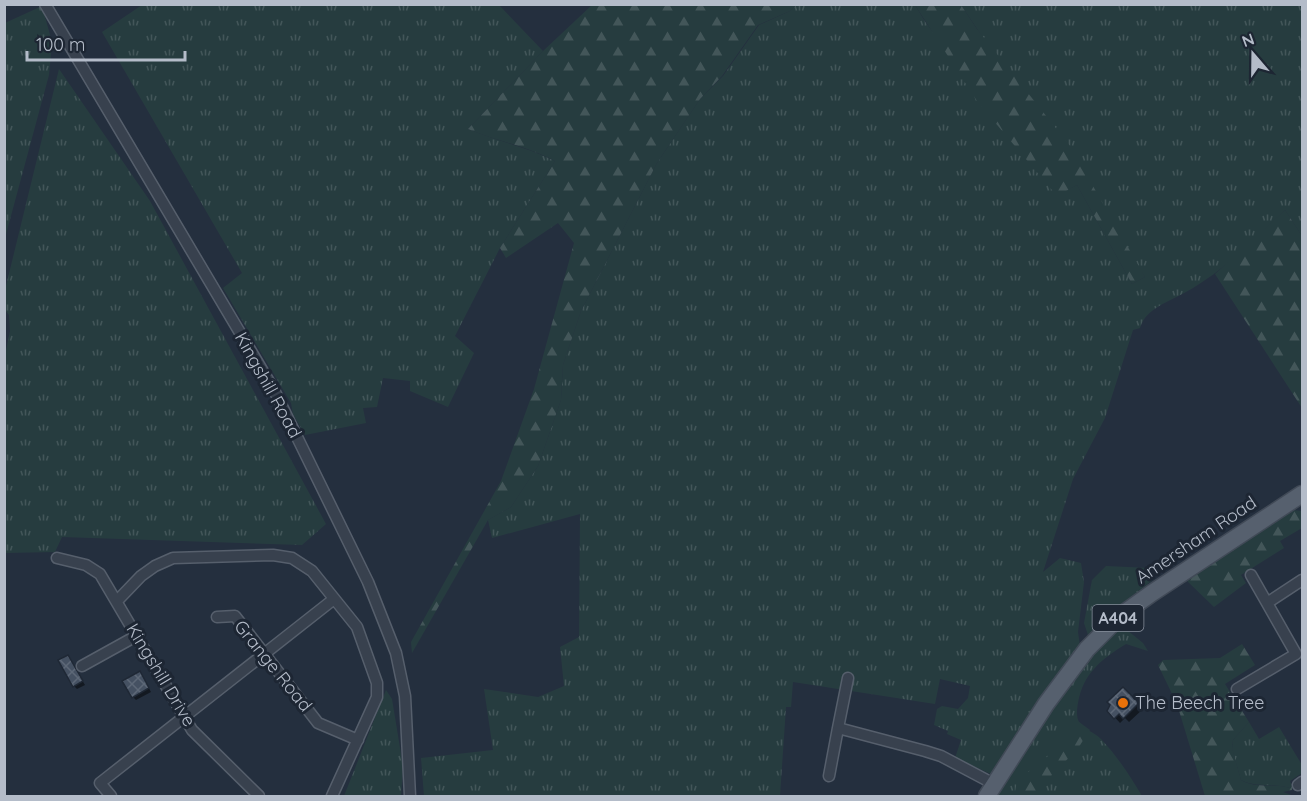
<svg xmlns="http://www.w3.org/2000/svg" width="1307" height="801" viewBox="0 0 1307 801" font-family="Quicksand,sans-serif">
<style>
.grass{fill:url(#grass-tufts)}
.forest{fill:url(#forest-firs)}
.shadow{fill:#0007}
.building{fill:url(#building-cross-hatch);stroke:#1f2835;stroke-width:1.5}
.lines{fill:none;stroke-linecap:round;stroke-linejoin:round}
.minor-casing{stroke:#565f6c;stroke-width:13}
.primary-casing{stroke:#414a57;stroke-width:19}
.minor{stroke:#38414e;stroke-width:10}
.primary{stroke:#56606e;stroke-width:16}
.food-dot{fill:#e8710a;stroke:#1d2633;stroke-width:2}
.labels{text-anchor:middle;stroke-width:6;stroke-linejoin:round;paint-order:stroke}
.shield{fill:#1d2633;stroke:#878f9c;stroke-width:1.5}
.shield-label{font-size:16px;font-weight:bold;fill:#b4bcc9}
.street-label{font-size:18px;fill:#b4bcc9;stroke:#1d2633}
.poi-label{font-size:18px;fill:#b4bcc9;stroke:#1d2633;text-anchor:start}
</style>
<defs>
<pattern id="grass-tufts" width="24" height="20" patternUnits="userSpaceOnUse" patternTransform="scale(1.5)"><rect width="24" height="20" fill="#263c3f"/><path d="M3 7l-1-3M5 7V3M7 7l1-3M15 17l-1-3M17 17v-4M19 17l1-3" fill="none" stroke="#435659"/></pattern>
<pattern id="forest-firs" width="22" height="20" patternUnits="userSpaceOnUse" patternTransform="scale(1.5)"><rect width="22" height="20" fill="#263c3f"/><path d="M5 1l3.5 6h-7zM16 11l3.5 6h-7z" fill="#435659"/></pattern>
<pattern id="building-cross-hatch" width="8" height="8" patternUnits="userSpaceOnUse" patternTransform="scale(1.5)"><rect width="8" height="8" fill="#455162"/><path d="M0 0l8 8M0 8l8-8" fill="none" stroke="#5d6877"/></pattern>
</defs>
<rect width="100%" height="100%" fill="#242f3e"/>
<!-- grass -->
<path class="grass" d="M498 4 543 51 468 129C497 141 527 147 555 161L500 248 455 336 474 353 448 407 410 391V381L383 378 377 407 363 408 366 423 305 435 293 414 291 403 223 288 242 273 102 32 142 5Z
M796 5H915L926 23 1057 195 1077 185 1132 284 1145 277 961 5H1302V236L1285 210C1253 240 1224 271 1186 292 1169 302 1146 308 1140 328L1133 330 1105 418 1073 479 1043 572 1060 558 1081 563 1084 582 1078 632 1080 646 1051 682 991 774 955 758 961 740 947 734 948 731 934 725 937 709 942 706 958 709 968 698 970 686 940 679 935 704 793 682 791 707H786L780 796H424L421 758 493 750 484 689 538 697 564 686 560 647 579 637 580 514 492 538 488 520 511 507 538 466 561 400 563 365 581 311 657 163 700 99 723 76 759 25 790 11Z
M42 6 52 42 49 75 5 238V23Z
M59 69 150 201 326 524 302 545 62 537 55 552 5 553 4 360 10 331 9 315 5 310V290Z
M1106 566 1149 568 1154 579 1118 607 1088 635 1084 623 1091 585 1092 580Z
M1122 626 1143 643 1148 651 1126 644C1102 659 1083 673 1078 703 1077 708 1076 717 1079 722 1084 729 1095 733 1101 739 1118 757 1130 776 1142 796H996L1057 702 1100 646Z
M386 690 392 699 403 766 401 796H344Z
M1249 722 1259 739 1279 727 1302 765V773L1290 781 1292 786 1290 788C1273 783 1256 788 1241 780L1232 749 1233 740Z"/>
<!-- forest -->
<path class="forest" d="M592 5H796L790 11 758 25 722 76 700 99 657 163 581 311 563 365 561 400 538 466 511 507 488 520 412 653 411 642 501 481 534 389 574 243 558 223 506 258 500 248 555 161C527 146 496 141 468 129L543 51Z
M915 5H961L977 29 1070 146 1145 277 1132 284 1077 185 1057 196 977 101Z
M1285 210 1302 236V408L1215 274Z
M1293 510 1302 511V528L1280 541 1284 548 1241 575 1246 583 1214 607 1185 579Z
M1242 644 1255 665 1225 684 1249 722 1233 740 1232 748 1241 780C1256 789 1273 783 1290 788L1292 786V790L1283 792 1294 796H1205L1177 704 1158 665 1163 660 1220 658Z
M1079 722 1090 730C1085 736 1082 744 1076 750 1064 765 1044 777 1041 796H1016L1015 792 1017 781 1058 748Z"/>
<!-- shadow -->
<path class="shadow" d="M70 660 85 685 77 689 74 686Z
M142 676 151 692 136 700 133 697Z
M1123 689 1143 709 1129 722 1125 718 1120 723 1109 711Z"/>
<!-- building -->
<path class="building" d="M68 655 83 681 73 687 58 660Z
M140 671 149 688 132 698 122 681Z
M1123 687 1139 703 1123 719 1119 714 1114 719 1107 711 1110 705 1107 702Z"/>
<g class="lines">
<!-- minor casing -->
<g class="minor-casing">
<path id="minor" d="M45 4 274 390 368 582 396 653 405 696 410 796
M57 558 86 565 100 574 192 730 259 796
M1251 575 1267 603
M117 601 141 576 155 566 173 558 273 555 292 558 312 571 357 627 377 683V697L332 796
M217 617 235 616 318 723 358 740
M82 666 138 635
M848 678 838 728 925 751 941 756 994 784
M1237 689 1296 654 1267 603 1302 580
M829 776 838 728
M1298 785 1302 782
M111 796 100 783 334 599"/>
</g>
<!-- primary casing -->
<g class="primary-casing">
<path id="primary" d="M987 796 1046 704 1087 649 1120 616 1152 593 1302 494"/>
</g>
<!-- minor -->
<use href="#minor" class="minor"/>
<!-- primary -->
<use href="#primary" class="primary"/>
</g>
<!-- markers -->
<circle class="food-dot" cx="1123" cy="703" r="6"/>
<g class="labels">
<!-- shield labels -->
<rect class="shield" x="1092.5" y="605" width="51" height="26" rx="4.5"/>
<g class="shield-label">
<text x="1118" y="624">A404</text>
</g>
<!-- street labels -->
<g class="street-label">
<text transform="translate(268 385) rotate(61)" y="6">Kingshill Road</text>
<text transform="translate(1196 540) rotate(-34)" y="6">Amersham Road</text>
<text transform="translate(273 666) rotate(51)" y="6">Grange Road</text>
<text transform="translate(161 675) rotate(59)" y="6">Kingshill Drive</text>
</g>
<!-- poi labels -->
<g class="poi-label">
<text x="1135" y="709">The Beech Tree</text>
</g>
</g>
<!-- border -->
<rect width="1307" height="801" fill="none" stroke="#b4bcc9" stroke-width="12"/>
<!-- north arrow -->
<g transform="translate(1253 54) rotate(340)" stroke="#1d2633" stroke-width="4.5" paint-order="stroke">
<path d="M0-4.5L10 22L0 15L-10 22Z" fill="#b4bcc9"/>
<text y="-9" font-size="16" font-weight="bold" text-anchor="middle" fill="#b4bcc9">N</text>
</g>
<!-- scale -->
<path d="M27 51v9h158v-9" fill="none" stroke="#b4bcc9" stroke-width="3"/>
<text x="36" y="51" font-size="18" fill="#b4bcc9" stroke="#1d2633" stroke-width="4.5" paint-order="stroke">100 m</text>
</svg>
